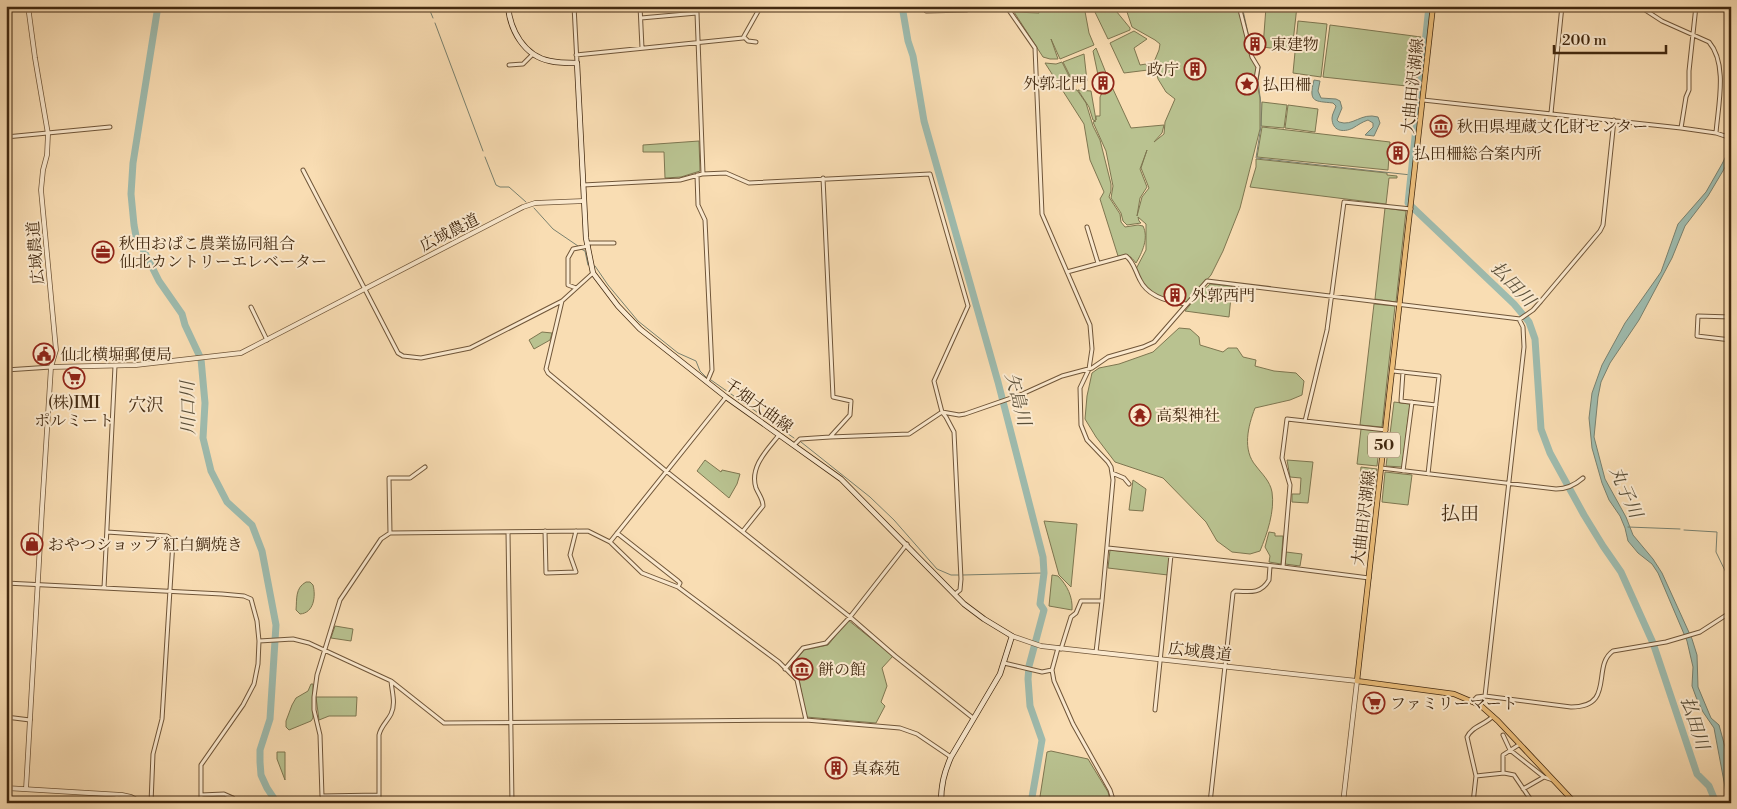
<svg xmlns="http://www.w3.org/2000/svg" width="1737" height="809" viewBox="0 0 1737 809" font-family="'Libre Bodoni','Noto Serif JP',serif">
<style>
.green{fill:#b9c290;stroke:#7e7650;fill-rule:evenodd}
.water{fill:#9ebbae;stroke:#79816f}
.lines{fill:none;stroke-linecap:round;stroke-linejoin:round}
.stream{stroke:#79816f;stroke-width:1}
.river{stroke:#9ebbae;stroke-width:7}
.minor-casing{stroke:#705639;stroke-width:5}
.tertiary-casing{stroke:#705639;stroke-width:5.5}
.secondary-casing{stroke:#422910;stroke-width:6}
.primary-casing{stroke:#422910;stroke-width:6}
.minor{stroke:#fbe9ce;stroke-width:3}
.tertiary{stroke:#fbe9ce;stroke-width:4}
.secondary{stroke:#fbe9ce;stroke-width:4.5}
.primary{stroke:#ecbe7a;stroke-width:4.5}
.labels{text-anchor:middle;stroke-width:4;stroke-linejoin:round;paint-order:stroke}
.shield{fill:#fbe9ce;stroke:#7a6349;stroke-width:1}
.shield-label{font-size:15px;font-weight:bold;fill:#422910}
.poi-label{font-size:16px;fill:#422910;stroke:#fbe9ce;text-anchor:start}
.street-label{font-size:16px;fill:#422910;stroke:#fbe9ce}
.water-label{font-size:18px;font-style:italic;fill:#594e38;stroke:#fbe9ce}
.neighbourhood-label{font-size:18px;fill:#422910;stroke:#fbe9ce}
.quarter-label{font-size:19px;fill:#422910;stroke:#fbe9ce}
</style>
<rect width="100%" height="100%" fill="#f9ddb3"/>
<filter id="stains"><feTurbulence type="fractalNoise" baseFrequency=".004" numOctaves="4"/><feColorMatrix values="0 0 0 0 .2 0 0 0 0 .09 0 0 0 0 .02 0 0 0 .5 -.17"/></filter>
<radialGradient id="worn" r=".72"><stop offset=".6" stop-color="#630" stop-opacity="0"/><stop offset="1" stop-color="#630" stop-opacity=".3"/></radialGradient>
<!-- green -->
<path class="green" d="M1038 6H1084L1089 33 1094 45 1060 59 1051 39 1058 59H1050L1043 57 1014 12 1039 13Z
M1092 6H1112L1130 28V30L1108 39Z
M1125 6H1239L1252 57 1258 67 1256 79 1260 98V129L1240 208 1223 251 1211 275 1186 304C1172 303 1151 298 1143 284 1140 280 1138 274 1136 269L1146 250V224L1138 217 1139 221 1141 223 1127 225 1123 221 1121 213 1111 198 1113 186 1106 151 1093 122 1096 121 1093 120 1089 107 1078 90 1091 91 1096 120V116H1100V97L1102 93 1112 87 1131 128 1164 125 1162 133 1154 142 1164 134 1165 122 1175 99 1166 92 1158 79 1154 62 1159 50 1160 44 1155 40 1132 27ZM1147 150 1141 168 1149 188 1142 197 1137 216 1140 198 1147 187 1140 169Z
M1262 6H1297L1292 51 1263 47 1266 7Z
M1298 21 1327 24 1321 77 1293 73Z
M1330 25 1421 37 1416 87 1323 77Z
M1134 31 1147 39 1134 48 1140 65 1146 64 1148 70 1124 73 1110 43Z
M1096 48 1108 78H1102L1098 75 1093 51Z
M1084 54 1087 81 1072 80 1063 62Z
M1062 62 1071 80H1065V89L1077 90 1086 103 1093 126 1100 140 1111 184V191L1109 197 1120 214 1121 222 1125 227 1138 225 1143 226C1149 238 1142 253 1136 263 1130 255 1128 255 1118 256L1100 199 1104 192 1090 160 1084 124 1045 63 1056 64Z
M1262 102 1287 105 1284 128 1261 126Z
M1288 105 1318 109 1315 132 1285 128Z
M1262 127 1390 142 1388 170 1257 157Z
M699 141 700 171 681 177 665 178 664 152H643V145Z
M1256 159 1387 173V175L1397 176V178H1389L1386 204 1250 187 1256 167Z
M1385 208 1406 211 1396 302 1375 299Z
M1210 284 1232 286 1229 317 1185 311 1199 294Z
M1374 304 1395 306 1382 427 1360 425Z
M1179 328 1190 329 1199 337 1200 345 1223 352 1228 348H1237L1243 357 1256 360 1255 366 1274 371 1296 373 1304 381 1302 395 1290 400 1255 408C1248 426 1242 450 1256 466 1262 474 1270 481 1272 492 1275 511 1267 534 1260 551L1250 554 1232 552 1217 541 1206 522 1163 478 1115 462 1096 437 1085 419 1087 396 1092 373 1099 368 1119 364 1153 352Z
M542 332 552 333 550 340 534 349 529 340Z
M1394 402 1410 404 1402 467 1386 466Z
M1361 429 1381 431 1377 466 1357 464Z
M705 460 721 472 722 470 740 474 737 484 729 498 697 471Z
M1287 460 1313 462 1308 503 1292 502V494H1300L1301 478 1290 477Z
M1361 467 1377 469 1374 491 1359 489Z
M1385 472 1412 475 1408 505 1382 502Z
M1133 480 1146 489 1143 511 1129 510Z
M1044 521 1077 524 1071 587 1059 575Z
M1269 532 1275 533V536H1283L1281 564 1269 562 1270 556 1265 547Z
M1110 550 1170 556 1168 575 1108 568Z
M1286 552 1302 554 1300 566 1285 564Z
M1052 575 1058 576C1067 585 1073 597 1072 610L1049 606Z
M306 582H310L313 585C316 596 314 613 300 614L296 610C297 599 295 588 306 582Z
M848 620 893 656 882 668 887 686 881 702 885 706 876 723 806 717 799 679 789 669 804 650 828 645Z
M335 626 353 629 351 641 331 638Z
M311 684H313V718L311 721 289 730 286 727V721L292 705 296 698 308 691Z
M316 697H357L356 716H329L319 720Z
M1051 751 1088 759 1108 792 1111 803H1039L1047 752Z
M277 752H285V780L277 759Z"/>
<!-- water -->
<path class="water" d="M1314 80 1320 81 1318 91 1321 98 1336 99 1340 101 1342 108 1337 120 1339 122C1353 127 1361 112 1378 117L1380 123 1374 136 1365 135 1373 127V123L1368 120C1362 122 1358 125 1353 128 1343 133 1332 131 1332 118 1332 114 1335 110 1336 106L1333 103C1315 101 1308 103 1314 80Z
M1731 146 1730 159 1708 196 1685 226 1672 258 1639 320 1610 363 1601 382 1598 397 1594 437 1605 479 1626 517 1633 535 1653 559 1662 573 1692 639 1697 655 1698 687 1711 718 1719 725 1725 747 1731 777V803H1728L1714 728 1703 712 1696 697 1692 686 1693 667 1687 641 1658 573 1652 564 1638 553 1628 541 1625 528 1620 516 1609 500 1602 483 1592 448 1589 418 1592 393 1602 365 1625 323 1661 272 1678 224 1706 192 1722 164Z"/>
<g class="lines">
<!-- stream -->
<path class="stream" d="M428 6 433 18
M1242 6 1250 42
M435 23 483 151
M1254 58 1260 67 1258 81 1261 104V126L1256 158 1411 175
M485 157 496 185 500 187H509L526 202
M534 208 553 229 578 246
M581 249 585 251 588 265
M595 266 608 285 638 321 678 353 696 361 700 371 706 377
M711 380 794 438
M801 442 870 497 894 520 937 569 951 575H959
M1628 527 1680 529
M1684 530 1717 532 1716 552 1731 583
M963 575 1044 573"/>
<!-- river -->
<path class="river" d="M158 6 133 163 131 194 134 225 136 236 148 259 159 281 182 314 185 325 201 359 205 403 203 438 211 471 227 502 252 525 262 551 276 625 270 719 260 750V762L261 775 267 788 277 803
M902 6 908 41 913 56 924 121 998 382 1043 557 1044 573 1040 604 1044 610 1029 666 1028 679 1030 706 1042 740 1031 803
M1429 6 1408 203 1514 304 1529 322 1535 339 1541 429 1550 453 1584 515 1603 546 1621 572 1653 643
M1654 646 1697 774 1709 786 1714 798 1718 803"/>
<!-- minor casing -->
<g class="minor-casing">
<path id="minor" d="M574 6 577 63
M640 6 642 48
M1006 6 1035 48 1042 214 1090 325 1092 349 1089 369 1080 388 1081 425 1087 440 1108 462 1111 467 1113 480 1102 601 1096 652
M1239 6 1252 57 1258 67 1256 79
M1639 6 1662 21 1709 42C1728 64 1718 106 1716 133
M926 11 967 10V6
M641 18 697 13 703 174
M744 37 748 41 756 42
M576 55 743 38 761 6
M509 65 523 64 533 54
M1423 100 1681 128 1716 133 1731 138
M1551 113 1562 6
M1681 128 1686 97 1689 90V71L1696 6
M6 137 110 127
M303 170 398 353 403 356 421 358 470 348 562 301 593 273
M697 175 698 205 705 220 712 370 707 382
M583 185 680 180 702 174 726 173 749 183 930 174 968 306 934 381 942 412 946 417 954 432 961 579 960 590 955 594
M1087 227 1098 263
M587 243H614
M1067 272 1126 256C1134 262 1135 271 1140 280 1148 297 1169 302 1186 304
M576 288 568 285V258L573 249 588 246
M562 301 546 369 548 373 666 471 850 617 907 544
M251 307 267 340
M1731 317 1698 316 1697 336 1731 340
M6 370 51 367
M1393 371 1439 376 1428 474
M1403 372 1401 401 1436 405
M1305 421 1327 330 1344 202 1411 209
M830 437 909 434 942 412 959 415 965 414 1020 395 1062 376 1092 368 1108 357 1143 347 1154 342 1207 281 1520 319 1533 310 1541 301 1600 231 1603 225 1614 120
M794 445 800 439 830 437 850 415 851 401 833 397 823 178
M1381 468 1556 489C1567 489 1575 485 1583 478
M1403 471 1412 402
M1112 473 1124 478 1129 484
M545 531 546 573 576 572 570 555 576 531
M743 531 763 506C763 499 759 495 756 488 749 467 768 449 779 435
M107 532 167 536 173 541 162 719 153 754 151 803
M508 532 512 803
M390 533 389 478H410L425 467
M617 533 678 581 680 583 678 587
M610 542 726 397
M1108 548 1283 567 1369 578
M1283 567 1290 485 1282 458 1287 419 1386 430
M6 583 222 594 244 596 251 599 257 621 259 641 258 664 254 684 243 705 201 765V803
M104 588 115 366
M259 641 293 639 309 643 391 681 444 723 806 720 900 728 917 734 951 757
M1058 648 1052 670 1054 681 1073 724 1110 790 1114 803
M1061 649 1071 617 1076 613 1081 601H1102
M1004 663 1042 672 1052 670
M785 669 803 648 826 643 850 617 895 656 973 718
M1485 696 1524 347 1523 327 1519 319
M1473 701 1477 697 1485 696 1571 707C1616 707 1591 666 1613 651L1666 642 1700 632 1731 612
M1155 710 1171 555
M6 717 30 720
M1503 735 1510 750 1544 777 1553 780
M1503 773V755L1520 744
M1476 776 1504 773 1514 775 1533 803
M1523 789 1544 777
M201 795 224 794 233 798V803
M379 795 322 796 320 735 314 710V697L317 675 340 600 381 539 390 533 588 531 610 542 642 573 678 587 779 662 797 680 806 720
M117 803V795
M379 803V735C381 726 387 722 391 714 396 704 392 692 391 681
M1210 803 1233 593 1235 591C1250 592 1261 594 1269 580L1270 566
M1473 803 1476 776 1467 737C1472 726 1485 725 1493 716"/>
</g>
<!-- tertiary casing -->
<g class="tertiary-casing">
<path id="tertiary" d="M28 6 35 58 48 134 47 155 43 170 41 190 56 350 51 367 136 365 241 353 523 207 535 203 584 201
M1012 636 1041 646 1058 648 1357 681 1343 803
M6 788 122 795 131 797 142 803
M26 789 42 509 51 367"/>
</g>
<!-- secondary casing -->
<g class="secondary-casing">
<path id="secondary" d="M508 6C510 30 524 56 550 61 558 63 568 63 577 63L586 238 593 273 618 306 640 329 726 397 841 479 964 604 984 619 1012 636 1000 674 951 757C944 773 941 785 941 803"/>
</g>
<!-- primary casing -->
<g class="primary-casing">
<path id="primary" d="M1433 6 1357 681 1454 694 1480 705 1498 721 1575 803"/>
</g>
<!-- minor -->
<use href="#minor" class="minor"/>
<!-- tertiary -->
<use href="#tertiary" class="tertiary"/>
<!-- secondary -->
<use href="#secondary" class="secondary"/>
<!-- primary -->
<use href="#primary" class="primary"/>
</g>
<!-- icons -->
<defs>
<g id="building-ring" transform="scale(1.125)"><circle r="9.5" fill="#fbe9ce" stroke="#8f2418" stroke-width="1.5"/><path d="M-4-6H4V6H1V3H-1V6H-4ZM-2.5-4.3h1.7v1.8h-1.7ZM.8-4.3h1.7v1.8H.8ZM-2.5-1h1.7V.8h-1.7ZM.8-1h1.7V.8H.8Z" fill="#8f2418"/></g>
<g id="sight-ring" transform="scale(1.125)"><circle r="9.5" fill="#fbe9ce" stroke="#8f2418" stroke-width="1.5"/><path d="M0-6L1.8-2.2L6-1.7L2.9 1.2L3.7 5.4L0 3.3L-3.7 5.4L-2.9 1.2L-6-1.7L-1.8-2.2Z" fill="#8f2418"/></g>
<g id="museum-ring" transform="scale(1.125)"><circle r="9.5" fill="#fbe9ce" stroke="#8f2418" stroke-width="1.5"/><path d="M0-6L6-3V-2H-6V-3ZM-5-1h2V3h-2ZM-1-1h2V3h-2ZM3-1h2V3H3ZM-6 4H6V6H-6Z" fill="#8f2418"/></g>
<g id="office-ring" transform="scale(1.125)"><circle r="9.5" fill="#fbe9ce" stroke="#8f2418" stroke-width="1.5"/><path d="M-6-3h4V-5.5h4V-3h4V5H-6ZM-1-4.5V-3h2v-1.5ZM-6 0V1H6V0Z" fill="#8f2418"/></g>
<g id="civic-ring" transform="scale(1.125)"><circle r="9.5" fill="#fbe9ce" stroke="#8f2418" stroke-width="1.5"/><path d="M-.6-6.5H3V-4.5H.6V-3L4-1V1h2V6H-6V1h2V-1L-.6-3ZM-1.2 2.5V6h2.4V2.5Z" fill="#8f2418"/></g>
<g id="supermarket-ring" transform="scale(1.125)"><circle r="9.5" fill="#fbe9ce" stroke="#8f2418" stroke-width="1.5"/><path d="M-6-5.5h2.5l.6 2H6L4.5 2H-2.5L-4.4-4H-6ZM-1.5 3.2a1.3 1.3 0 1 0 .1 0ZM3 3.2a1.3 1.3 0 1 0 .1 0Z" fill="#8f2418"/></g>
<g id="temple-ring" transform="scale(1.125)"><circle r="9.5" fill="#fbe9ce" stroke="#8f2418" stroke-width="1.5"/><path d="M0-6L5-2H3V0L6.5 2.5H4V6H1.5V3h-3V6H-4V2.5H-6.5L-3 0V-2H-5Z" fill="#8f2418"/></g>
<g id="shop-ring" transform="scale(1.125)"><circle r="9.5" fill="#fbe9ce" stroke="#8f2418" stroke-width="1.5"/><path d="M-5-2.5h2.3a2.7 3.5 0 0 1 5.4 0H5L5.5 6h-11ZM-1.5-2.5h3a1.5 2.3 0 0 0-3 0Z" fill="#8f2418"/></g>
</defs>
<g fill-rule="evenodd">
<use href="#building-ring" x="1255" y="44"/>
<use href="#building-ring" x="1195" y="69"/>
<use href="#building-ring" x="1103" y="83"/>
<use href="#sight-ring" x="1247" y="84"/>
<use href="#museum-ring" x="1441" y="126"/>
<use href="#building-ring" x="1398" y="153"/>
<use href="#office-ring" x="103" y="252"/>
<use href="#building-ring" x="1175" y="295"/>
<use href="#civic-ring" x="44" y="354"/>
<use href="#supermarket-ring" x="74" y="378"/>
<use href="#temple-ring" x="1140" y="415"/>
<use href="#shop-ring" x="32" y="544"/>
<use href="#museum-ring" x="802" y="669"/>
<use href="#supermarket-ring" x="1374" y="703"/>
<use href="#building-ring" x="836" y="768"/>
</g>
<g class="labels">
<!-- shield labels -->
<rect class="shield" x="1368" y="432.5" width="32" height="25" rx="4"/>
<g class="shield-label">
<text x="1384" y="450">50</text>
</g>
<!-- poi labels -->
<g class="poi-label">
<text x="1271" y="50">東建物</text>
<text x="1179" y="75" text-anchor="end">政庁</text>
<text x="1087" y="89" text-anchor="end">外郭北門</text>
<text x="1263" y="90">払田柵</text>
<text x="1457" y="132">秋田県埋蔵文化財センター</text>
<text x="1414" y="159">払田柵総合案内所</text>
<text x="119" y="249">秋田おばこ農業協同組合<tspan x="119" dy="18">仙北カントリーエレベーター</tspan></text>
<text x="1191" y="301">外郭西門</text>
<text x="60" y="360">仙北横堀郵便局</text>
<text x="74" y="408" text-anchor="middle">(株)IMI<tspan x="74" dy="18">ポルミート</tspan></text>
<text x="1156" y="421">高梨神社</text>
<text x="48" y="550">おやつショップ 紅白鯛焼き</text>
<text x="818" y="675">餅の館</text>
<text x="1390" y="709">ファミリーマート</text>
<text x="852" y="774">真森苑</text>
</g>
<!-- street labels -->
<g class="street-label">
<text transform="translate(1412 86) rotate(-84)" y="6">大曲田沢湖線</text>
<text transform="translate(449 232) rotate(-27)" y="6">広域農道</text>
<text transform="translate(35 253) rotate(-95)" y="6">広域農道</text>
<text transform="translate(759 405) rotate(36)" y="6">千畑大曲線</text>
<text transform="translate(1363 518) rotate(-83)" y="6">大曲田沢湖線</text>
<text transform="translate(1200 651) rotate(6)" y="6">広域農道</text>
</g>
<!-- water labels -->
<g class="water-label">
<text transform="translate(1513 284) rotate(46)" y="6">払田川</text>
<text transform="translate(1018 399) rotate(75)" y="6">矢島川</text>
<text transform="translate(188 408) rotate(-91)" y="6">川口川</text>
<text transform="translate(1626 492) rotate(66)" y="6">丸子川</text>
<text transform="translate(1695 723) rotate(72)" y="6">払田川</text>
</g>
<!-- neighbourhood labels -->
<g class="neighbourhood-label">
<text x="146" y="411">穴沢</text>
</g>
<!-- quarter labels -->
<g class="quarter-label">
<text x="1460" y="520">払田</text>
</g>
</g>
<!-- margin -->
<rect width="1737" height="809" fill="none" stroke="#f9ddb3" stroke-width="25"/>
<rect x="8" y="8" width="1722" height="794" fill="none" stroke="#422910" stroke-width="2.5"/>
<rect x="12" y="12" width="1712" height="784" fill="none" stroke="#422910"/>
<!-- scale -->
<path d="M1554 45v8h112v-8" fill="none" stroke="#422910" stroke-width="2.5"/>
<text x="1562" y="45" font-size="15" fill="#422910" stroke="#fbe9ce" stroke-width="4" paint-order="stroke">200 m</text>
<rect width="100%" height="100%" filter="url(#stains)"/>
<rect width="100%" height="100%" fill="url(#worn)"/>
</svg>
